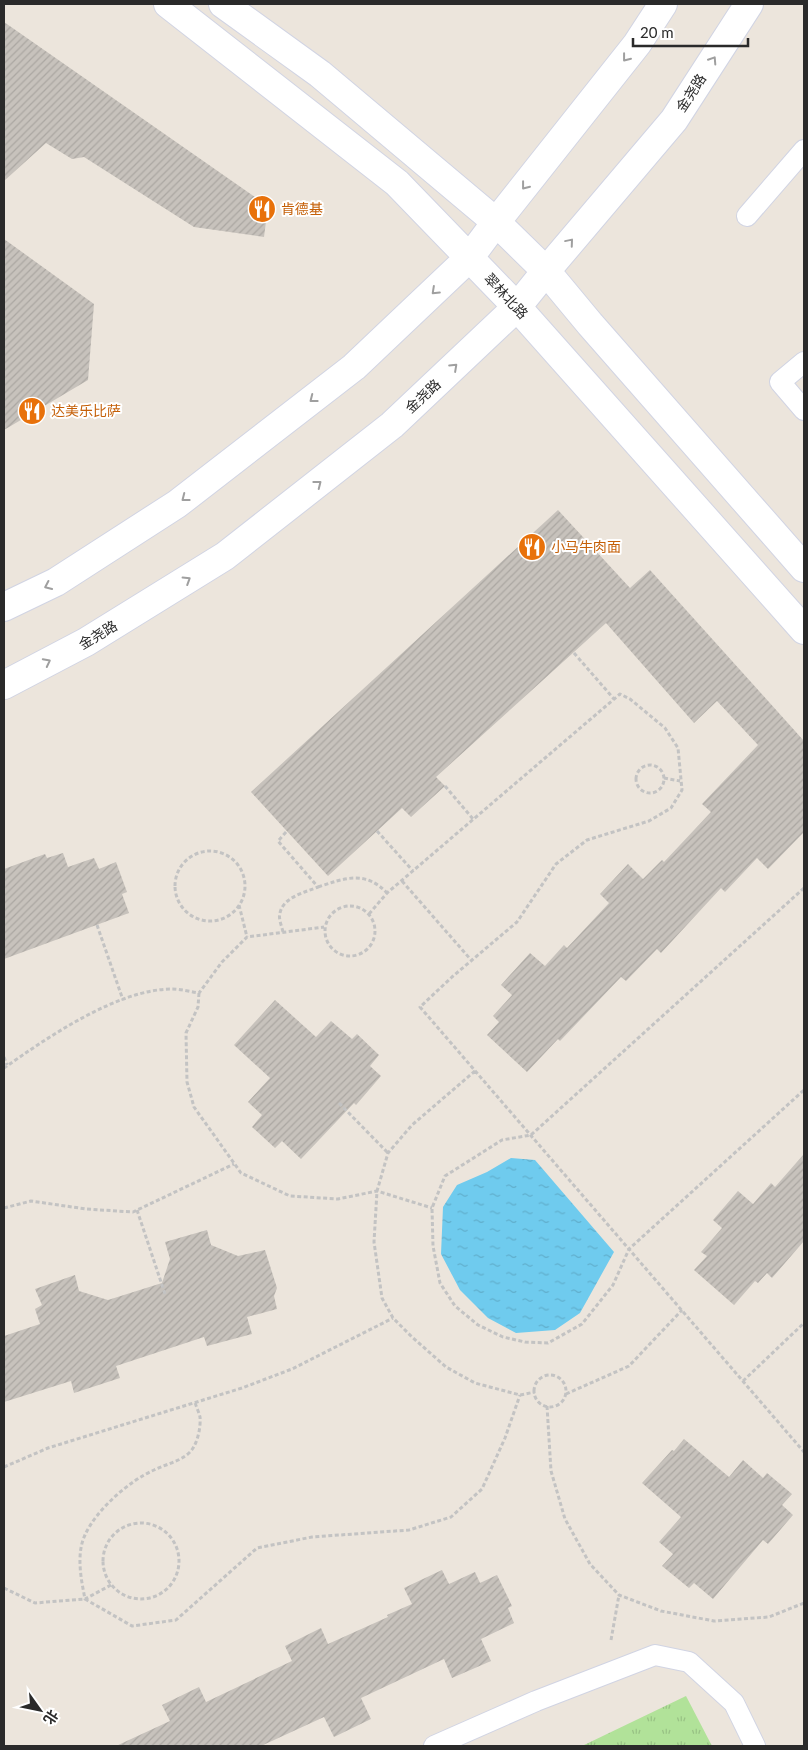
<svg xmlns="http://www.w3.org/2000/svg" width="808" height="1750" viewBox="0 0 808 1750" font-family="Lato,'Noto Sans SC',sans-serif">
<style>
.grass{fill:url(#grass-tufts)}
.water{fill:url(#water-ripples)}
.building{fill:url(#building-hatch)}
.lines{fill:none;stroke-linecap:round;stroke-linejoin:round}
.lane-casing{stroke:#d1d4e3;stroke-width:22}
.secondary-casing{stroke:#d1d4e3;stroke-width:30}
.path{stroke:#c3c3c3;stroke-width:3;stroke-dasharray:4 2.5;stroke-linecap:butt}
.lane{stroke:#fff;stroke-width:20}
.secondary{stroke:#fff;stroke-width:28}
.oneway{stroke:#9f9f9f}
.labels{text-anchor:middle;stroke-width:4;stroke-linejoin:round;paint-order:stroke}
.street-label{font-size:14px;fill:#2a2a2a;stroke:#fff}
.food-label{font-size:14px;fill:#c56008;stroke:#fff;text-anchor:start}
</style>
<defs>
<pattern id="grass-tufts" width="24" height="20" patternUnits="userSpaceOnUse" patternTransform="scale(1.25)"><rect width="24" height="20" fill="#b1e299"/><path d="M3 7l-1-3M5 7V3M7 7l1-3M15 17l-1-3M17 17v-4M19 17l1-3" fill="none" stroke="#98c284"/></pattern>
<pattern id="water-ripples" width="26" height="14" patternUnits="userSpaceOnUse" patternTransform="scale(1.25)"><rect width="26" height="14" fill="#6fcbee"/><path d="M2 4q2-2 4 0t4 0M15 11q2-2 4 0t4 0" fill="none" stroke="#60aecc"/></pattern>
<pattern id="building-hatch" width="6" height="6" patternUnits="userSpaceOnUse" patternTransform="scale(1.25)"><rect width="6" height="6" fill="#c7c2bc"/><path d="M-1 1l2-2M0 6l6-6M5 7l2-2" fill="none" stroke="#aba7a2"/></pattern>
</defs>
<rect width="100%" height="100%" fill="#ece5dc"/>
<!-- grass -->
<path class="grass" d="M686 1696 712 1746H582Z"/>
<!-- water -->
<path class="water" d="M511 1158 535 1160 614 1252 580 1313 555 1330 516 1333 488 1318 460 1290 441 1254 443 1207 457 1185 487 1172Z"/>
<!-- building -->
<path class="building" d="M4 22 268 206 264 237 194 227 84 157 72 159 46 143 4 181Z
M4 239 94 304 88 380 4 430Z
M558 510 630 588 650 570 804 741V832L768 869 757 858 725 892 721 888 661 953 657 949 626 981 621 977 560 1041 558 1039 527 1072 487 1035 499 1022 493 1016 512 995 501 985 530 953 545 966 564 945 567 948 609 903 600 894 628 864 643 879 662 860 664 862 711 812 702 804 758 745 717 701 694 723 606 623 436 777 445 786 411 817 402 808 328 876 251 792Z
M63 853 68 867 94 858 99 869 116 862 127 892 122 894 129 913 4 959V869L45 854 47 858Z
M275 1000 316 1037 331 1021 352 1039 357 1034 379 1055 370 1066 381 1076 356 1105 354 1103 301 1159 282 1141 275 1148 252 1127 262 1115 248 1102 270 1078 234 1045Z
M804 1154V1241L772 1278 767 1273 758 1283 755 1281 734 1305 694 1270 707 1256 701 1252 722 1228 713 1220 738 1191 753 1204 771 1183 775 1187Z
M207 1230 211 1245 238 1256 265 1250 277 1288 274 1296 277 1309 247 1317 252 1334 207 1346 204 1337 116 1366 120 1378 74 1393 71 1381 4 1402V1336L40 1324 35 1309 42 1305 35 1289 75 1275 79 1291 108 1300 162 1283 170 1259 165 1242Z
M684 1439 729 1477 743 1460 763 1478 767 1473 792 1494 782 1505 793 1515 768 1544 763 1540 713 1599 694 1583 689 1588 662 1566 673 1554 659 1542 681 1517 642 1483 672 1450 674 1451Z
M442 1570 449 1584 475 1572 480 1583 497 1575 512 1606 508 1608 514 1623 481 1639 491 1661 452 1678 444 1659 361 1698 371 1719 334 1737 324 1717 261 1746H116L170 1721 162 1705 199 1687 206 1702 292 1661 285 1646 321 1628 328 1644 388 1617 387 1615 412 1604 404 1588Z"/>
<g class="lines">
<!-- lane casing -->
<g class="lane-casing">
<path id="lane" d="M747 216 804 150
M804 362 780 382 804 410
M434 1746 536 1701 655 1655 689 1662 734 1703 755 1746"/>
</g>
<!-- secondary casing -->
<g class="secondary-casing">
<path id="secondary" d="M168 4 397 183 517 307 804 630
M223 4 320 74 496 222 546 271 590 324 804 568
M4 607 56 582 177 504 354 367 470 257 496 222 637 44 663 4
M4 685 86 642 225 556 392 425 517 307 546 271 674 120 749 4"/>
</g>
<!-- path -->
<path class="path" d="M574 653 614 699
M636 779a14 14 0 1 1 28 0a14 14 0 1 1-28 0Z
M664 778 680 781
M445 786 473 819
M377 831 413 871
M175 886a35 35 0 1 1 70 0a35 35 0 1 1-70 0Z
M402 881 472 961
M318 887C345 878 365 870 387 893
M804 888 531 1135 502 1140 445 1176 432 1208 433 1246 440 1283 455 1306 478 1325 503 1337 525 1342 548 1343 582 1324 613 1285 629 1249 804 1090
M239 905 247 937
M325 931a25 25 0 1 1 50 0a25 25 0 1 1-50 0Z
M369 914 387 893 620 694 630 699 665 728 678 748 682 790 671 808 649 821 587 840 556 864 517 922 452 977 420 1007 804 1452
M97 925 123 1000
M283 932C282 927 278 918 280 913 283 897 306 892 318 887L278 841 287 831
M199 993 198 1007 186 1033 187 1082 194 1107 241 1173 290 1196 338 1199 377 1191 432 1208
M4 1057 7 1065
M4 1068C48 1037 118 989 172 989 181 989 191 992 199 993L222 962 247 937 324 927
M475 1071 412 1125 388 1153 377 1191 374 1242 382 1298 393 1318 412 1337 446 1367 475 1383 520 1395 535 1392
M339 1103 388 1153
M4 1208 31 1201 86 1209 133 1212 234 1164
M137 1210 165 1294
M534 1391a16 16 0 1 1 32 0a16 16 0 1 1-32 0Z
M743 1381 804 1323
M566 1394 629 1366 682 1310
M547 1406 551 1471 565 1519 590 1564 619 1595 661 1611 714 1621 769 1617 804 1603
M4 1467 48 1448 242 1388 292 1369 393 1318
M103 1561a38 38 0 1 1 76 0a38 38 0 1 1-76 0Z
M111 1585 85 1599C81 1579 76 1554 85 1535 96 1510 129 1481 154 1470 166 1464 179 1462 189 1453 197 1446 201 1428 200 1417 199 1412 196 1407 195 1402
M4 1588 35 1603 85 1599 132 1626 176 1620 257 1548 312 1537 409 1530 451 1517 482 1489 505 1438 520 1395
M611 1640 619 1595"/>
<!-- lane -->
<use href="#lane" class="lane"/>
<!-- secondary -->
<use href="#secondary" class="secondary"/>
</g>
<!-- one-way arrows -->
<defs><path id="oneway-chevron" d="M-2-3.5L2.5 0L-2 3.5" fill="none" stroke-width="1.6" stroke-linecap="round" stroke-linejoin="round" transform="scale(1.25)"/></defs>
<g class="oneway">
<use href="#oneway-chevron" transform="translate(626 58) rotate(128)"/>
<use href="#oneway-chevron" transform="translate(713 60) rotate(-57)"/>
<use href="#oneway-chevron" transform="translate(525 186) rotate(128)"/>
<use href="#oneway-chevron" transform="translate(570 242) rotate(-50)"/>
<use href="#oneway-chevron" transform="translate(435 291) rotate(137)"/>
<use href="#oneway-chevron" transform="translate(454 367) rotate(-43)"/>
<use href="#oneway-chevron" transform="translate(313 399) rotate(142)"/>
<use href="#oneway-chevron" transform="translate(318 484) rotate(-38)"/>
<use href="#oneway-chevron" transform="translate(185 498) rotate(142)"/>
<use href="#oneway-chevron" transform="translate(187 580) rotate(-32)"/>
<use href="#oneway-chevron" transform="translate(48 586) rotate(155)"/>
<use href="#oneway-chevron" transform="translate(47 662) rotate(-27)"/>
</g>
<!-- icons -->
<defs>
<g id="restaurant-disc" transform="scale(1.4375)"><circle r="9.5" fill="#e8710a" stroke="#fff"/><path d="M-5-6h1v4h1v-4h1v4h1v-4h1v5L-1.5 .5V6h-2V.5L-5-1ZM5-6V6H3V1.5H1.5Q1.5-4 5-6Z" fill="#fff"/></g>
</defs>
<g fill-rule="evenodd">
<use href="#restaurant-disc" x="262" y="209"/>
<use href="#restaurant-disc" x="32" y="411"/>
<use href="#restaurant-disc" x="532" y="547"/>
</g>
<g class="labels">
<!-- street labels -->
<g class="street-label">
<text transform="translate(691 93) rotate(-57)" y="5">金尧路</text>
<text transform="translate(506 296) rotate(47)" y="5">翠林北路</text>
<text transform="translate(423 396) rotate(-43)" y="5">金尧路</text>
<text transform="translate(98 635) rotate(-31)" y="5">金尧路</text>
</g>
<!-- food labels -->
<g class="food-label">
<text x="281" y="214">肯德基</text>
<text x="51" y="416">达美乐比萨</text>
<text x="551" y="552">小马牛肉面</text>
</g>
</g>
<!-- border -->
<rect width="808" height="1750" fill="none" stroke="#2a2a2a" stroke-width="10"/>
<!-- north arrow -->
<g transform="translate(40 1710) rotate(123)" stroke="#ffffff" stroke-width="4" paint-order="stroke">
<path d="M0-4L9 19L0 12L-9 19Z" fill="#2a2a2a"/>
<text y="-8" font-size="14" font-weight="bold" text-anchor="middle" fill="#2a2a2a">北</text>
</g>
<!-- scale -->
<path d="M633 38v8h115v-8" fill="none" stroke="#2a2a2a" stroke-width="2.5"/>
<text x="640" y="38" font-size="15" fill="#2a2a2a" stroke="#ffffff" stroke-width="4" paint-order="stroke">20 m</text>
</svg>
